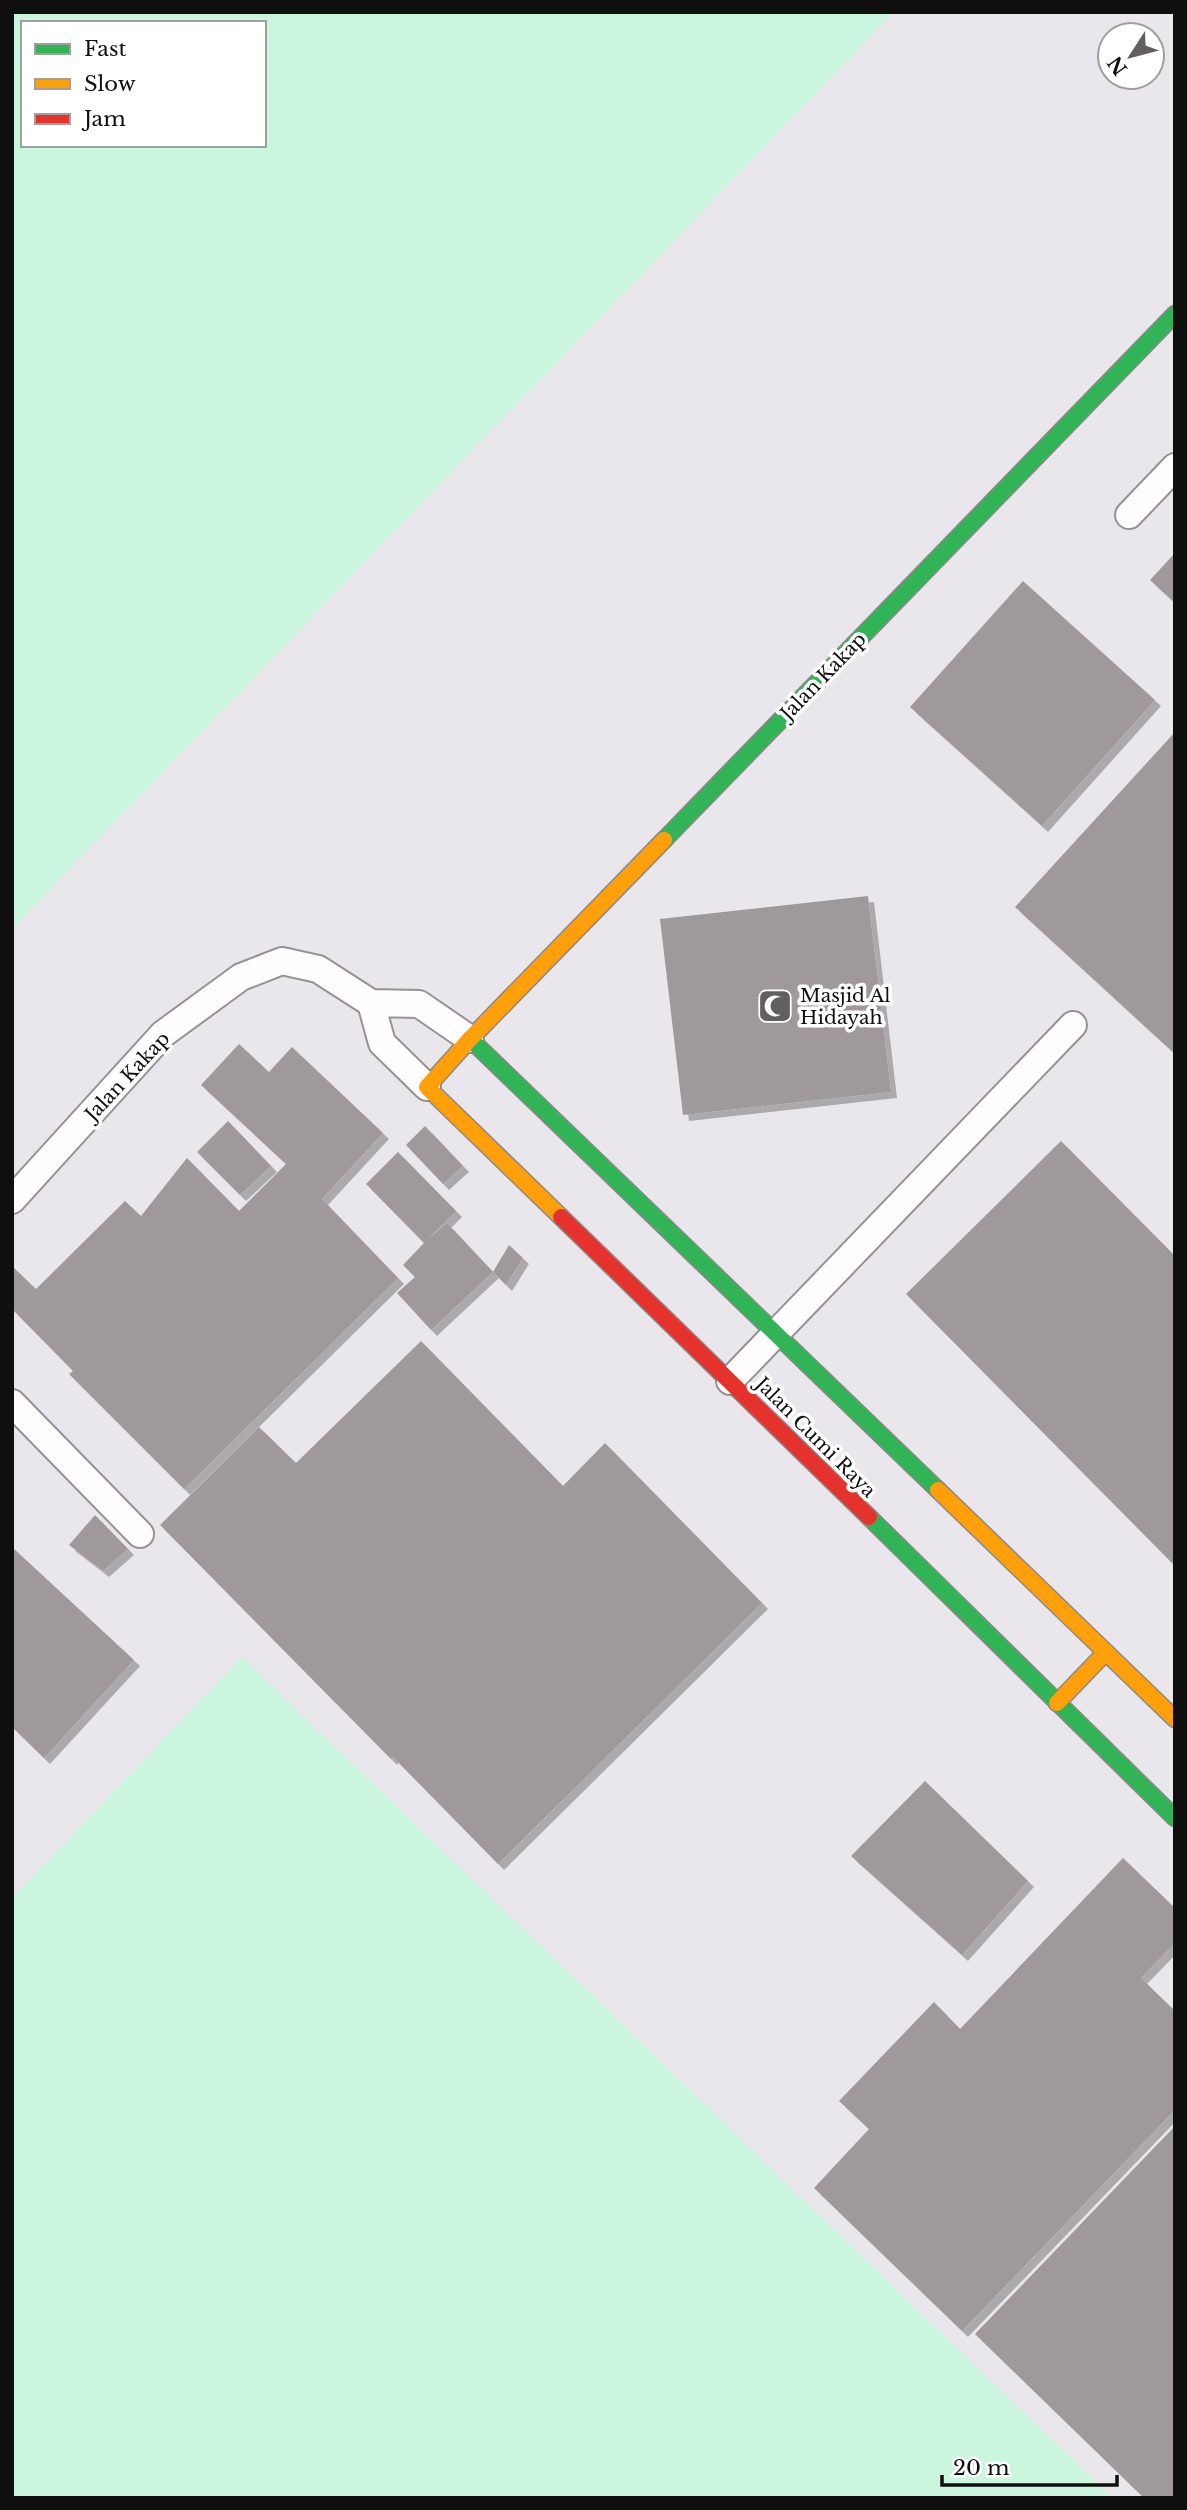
<svg xmlns="http://www.w3.org/2000/svg" width="1187" height="2510" viewBox="0 0 1187 2510" font-family="'Libre Baskerville',serif">
<style>
.industrial{fill:#eae7ec;fill-rule:evenodd}
.water{fill:#caf6dd;fill-rule:evenodd}
.building{fill:#9f999b;filter:url(#shadow)}
.lines{fill:none;stroke-linecap:round;stroke-linejoin:round}
.lane-casing{stroke:#969293;stroke-width:30}
.fast-casing{stroke:#8c8989;stroke-width:19}
.slow-casing{stroke:#8c8989;stroke-width:19}
.jam-casing{stroke:#8c8989;stroke-width:19}
.lane{stroke:#fffdfe;stroke-width:26}
.fast{stroke:#30b455;stroke-width:16}
.slow{stroke:#ff9f0a;stroke-width:16}
.jam{stroke:#e5322d;stroke-width:16}
.labels{text-anchor:middle;stroke-width:7;stroke-linejoin:round;paint-order:stroke}
.street-label{font-size:19px;fill:#0f0f0f;stroke:#fff}
.poi-label{font-size:19px;fill:#0f0f0f;stroke:#fff;text-anchor:start}
</style>
<defs>
<filter id="shadow"><feDropShadow dx="6" dy="6" stdDeviation="0" flood-color="#0004"/></filter>
</defs>
<rect width="100%" height="100%" fill="#fcf4f5"/>
<!-- industrial -->
<path class="industrial" d="M894 12H1175V2498H1112L242 1658 12 1898V929ZM1110 35H1152V77H1110Z"/>
<!-- water -->
<path class="water" d="M12 12H894L12 929ZM23 23H264V145H23Z
M242 1657 1112 2498H12V1898Z"/>
<!-- building -->
<path class="building" d="M1175 553V603L1150 580Z
M1023 581 1155 700 1042 826 910 707Z
M1175 732V1054L1015 907Z
M868 896 891 1092 683 1115 660 919Z
M239 1044 269 1072 292 1047 383 1133 322 1199 398 1278 184 1489 69 1374 73 1371 12 1309V1266L36 1289 125 1201 141 1216 187 1158 239 1211 286 1164 201 1085Z
M228 1121 271 1166 240 1195 197 1152Z
M425 1126 463 1166 443 1184 406 1145Z
M1061 1141 1175 1256V1566L906 1294Z
M398 1152 456 1211 427 1240 447 1223 493 1272 431 1330 397 1293 415 1277 403 1265 424 1243 366 1184Z
M509 1245 523 1258 506 1285 493 1272Z
M421 1341 563 1486 605 1443 762 1603 498 1864 393 1757 391 1759 160 1525 259 1427 296 1463Z
M95 1515 128 1549 103 1571 69 1545Z
M12 1547 134 1660 44 1758 12 1727Z
M925 1781 1028 1881 962 1955 851 1856Z
M1123 1858 1175 1908V1943L1141 1978 1175 2011V2110L962 2331 814 2188 869 2129 839 2101 934 2002 960 2029Z
M1175 2126V2498H1144L975 2334Z"/>
<g class="lines">
<!-- lane casing -->
<g class="lane-casing">
<path id="lane" d="M1129 515 1175 467
M371 1003 382 1043 427 1087
M12 1200 163 1034 241 977 282 961 318 969 371 1003 419 1004 470 1039
M730 1381 1073 1025
M12 1403 140 1534"/>
</g>
<!-- fast casing -->
<g class="fast-casing">
<path id="fast" d="M664 840 1175 314
M470 1039 938 1490
M869 1517 1175 1818"/>
</g>
<!-- slow casing -->
<g class="slow-casing">
<path id="slow" d="M561 1217 427 1087 470 1039 664 840
M938 1490 1175 1719
M1057 1703 1106 1652"/>
</g>
<!-- jam casing -->
<g class="jam-casing">
<path id="jam" d="M561 1217 869 1517"/>
</g>
<!-- lane -->
<use href="#lane" class="lane"/>
<!-- fast -->
<use href="#fast" class="fast"/>
<!-- slow -->
<use href="#slow" class="slow"/>
<!-- jam -->
<use href="#jam" class="jam"/>
</g>
<!-- icons -->
<defs>
<g id="mosque-square" transform="scale(1.75)"><rect x="-9" y="-9" width="18" height="18" rx="4" fill="#625f60" stroke="#fff"/><path d="M3.5-4.9A6 6 0 1 0 3.5 4.9A5 5 0 1 1 3.5-4.9Z" fill="#fff"/></g>
</defs>
<g fill-rule="evenodd">
<use href="#mosque-square" x="775" y="1006"/>
</g>
<g class="labels">
<!-- street labels -->
<g class="street-label">
<text transform="translate(823 676) rotate(-46)" y="7">Jalan Kakap</text>
<text transform="translate(127 1076) rotate(-47)" y="7">Jalan Kakap</text>
<text transform="translate(816 1437) rotate(45)" y="7">Jalan Cumi Raya</text>
</g>
<!-- poi labels -->
<g class="poi-label">
<text x="800" y="1002">Masjid Al<tspan x="800" dy="22">Hidayah</tspan></text>
</g>
</g>
<!-- border -->
<rect width="1187" height="2510" fill="none" stroke="#0f0f0f" stroke-width="28"/>
<!-- legend -->
<rect x="21" y="21" width="245" height="126" fill="#ffffff" stroke="#9f9f9f" stroke-width="2"/>
<rect x="35" y="44" width="35" height="10" fill="#30b455" stroke="#9f9f9f" stroke-width="2"/>
<text x="84" y="56" font-size="21" fill="#0f0f0f">Fast</text>
<rect x="35" y="79" width="35" height="10" fill="#ff9f0a" stroke="#9f9f9f" stroke-width="2"/>
<text x="84" y="91" font-size="21" fill="#0f0f0f">Slow</text>
<rect x="35" y="114" width="35" height="10" fill="#e5322d" stroke="#9f9f9f" stroke-width="2"/>
<text x="84" y="126" font-size="21" fill="#0f0f0f">Jam</text>
<!-- north arrow -->
<g transform="translate(1131 56) rotate(234)"><circle r="33" fill="#ffffff" stroke="#9f9f9f" stroke-width="2"/>
<path d="M0-5L12 26L0 18L-12 26Z" fill="#625f60"/>
<text y="-10" font-size="19" font-weight="bold" text-anchor="middle" fill="#0f0f0f">N</text>
</g>
<!-- scale -->
<path d="M942 2475v10h175v-10" fill="none" stroke="#0f0f0f" stroke-width="3.5"/>
<text x="953" y="2475" font-size="21" fill="#0f0f0f" stroke="#ffffff" stroke-width="5" paint-order="stroke">20 m</text>
</svg>
